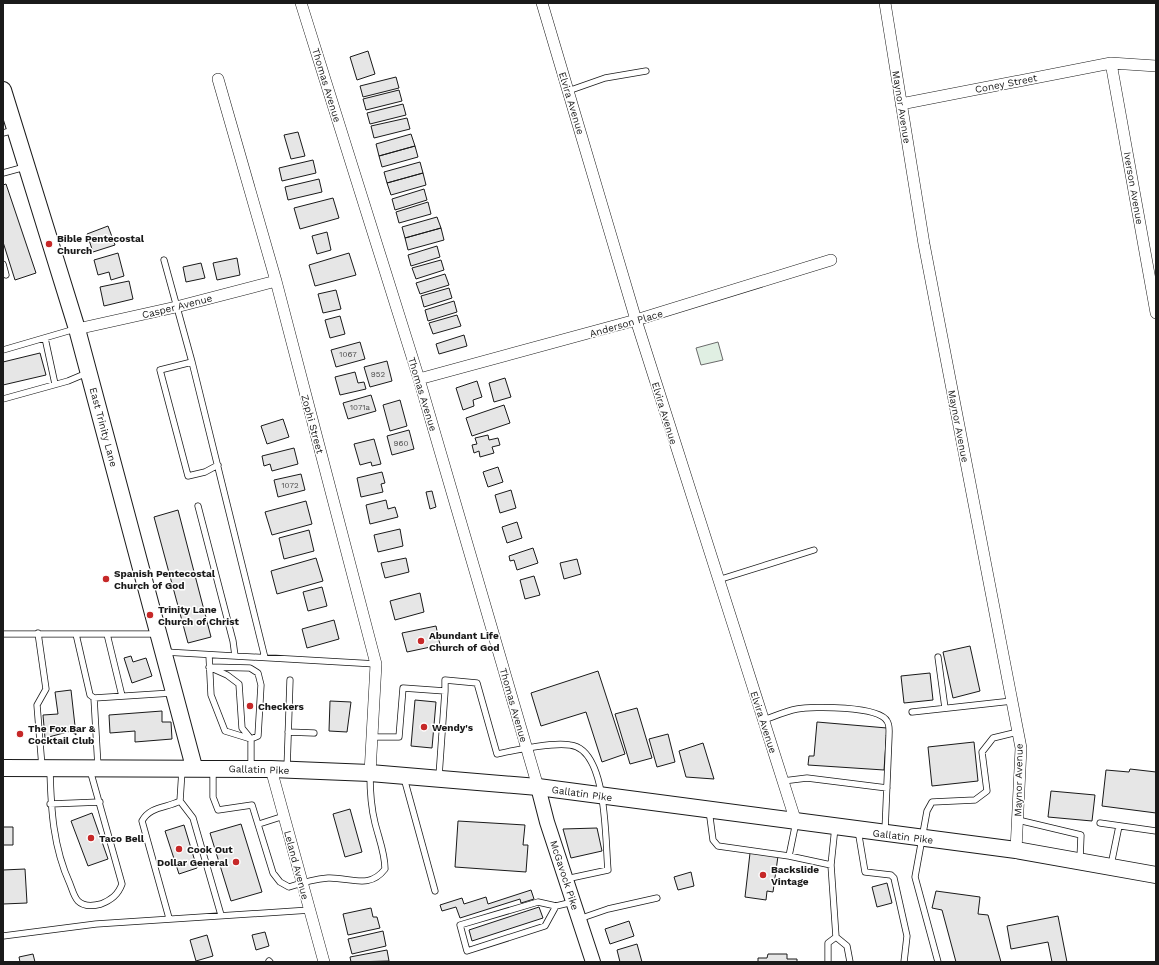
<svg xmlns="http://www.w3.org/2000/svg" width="1159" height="965" viewBox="0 0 1159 965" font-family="'Work Sans',sans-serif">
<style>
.green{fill:#e0efe3;stroke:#6a6a6a}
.building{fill:#e6e6e6;stroke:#1a1a1a}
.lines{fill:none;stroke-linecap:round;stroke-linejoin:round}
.service-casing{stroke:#1a1a1a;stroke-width:7}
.minor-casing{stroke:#1a1a1a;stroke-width:12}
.tertiary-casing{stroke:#1a1a1a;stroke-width:16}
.secondary-casing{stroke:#1a1a1a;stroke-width:18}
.service{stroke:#fff;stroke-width:5.5}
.minor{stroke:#fff;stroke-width:11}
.tertiary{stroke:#fff;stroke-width:14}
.secondary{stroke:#fff;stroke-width:16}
.poi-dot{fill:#c62828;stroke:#fff;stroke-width:1.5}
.labels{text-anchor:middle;stroke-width:3;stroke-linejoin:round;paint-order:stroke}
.number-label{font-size:8px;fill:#4d4d4d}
.street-label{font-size:10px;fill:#1a1a1a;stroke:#fff}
.poi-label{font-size:10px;font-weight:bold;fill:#1a1a1a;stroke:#fff;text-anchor:start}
</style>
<rect width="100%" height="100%" fill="#fff"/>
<!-- green -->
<path class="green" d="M718 342 723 360 701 365 696 348Z"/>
<!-- building -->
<path class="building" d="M368 51 375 74 357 80 350 57Z
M396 77 399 88 363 97 360 86Z
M399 90 402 101 366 110 363 99Z
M403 104 406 115 370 124 367 113Z
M407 118 410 129 374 138 371 126Z
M298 132 305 156 291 159 284 135Z
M411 134 415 146 379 156 376 144Z
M415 146 418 157 382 167 379 156Z
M313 160 316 173 282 181 279 168Z
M420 162 423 173 387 183 384 172Z
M423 173 426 185 391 195 387 183Z
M319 179 322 192 288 200 285 187Z
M6 184 36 273 15 280 3 242V185Z
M424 189 427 200 395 210 392 199Z
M333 198 339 218 300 229 294 208Z
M428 202 431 214 399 223 396 212Z
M437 217 441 228 405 238 402 227Z
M108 226 115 245 93 252 87 234Z
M441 228 444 240 408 250 405 238Z
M327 232 331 250 317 254 312 236Z
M437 246 440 257 411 266 408 255Z
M118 253 124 276 111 280 109 272 98 275 94 260Z
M349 253 356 275 315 286 309 265Z
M237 258 240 275 217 280 213 263Z
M441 260 444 270 416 279 412 268Z
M201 263 205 278 186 282 183 267Z
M445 274 449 285 420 294 416 283Z
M129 281 133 299 104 306 100 287Z
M449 288 452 298 424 307 421 296Z
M336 290 341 309 323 313 318 294Z
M454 301 457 312 428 321 425 310Z
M457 315 461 326 433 334 429 323Z
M340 316 345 334 330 338 325 320Z
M464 335 467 346 439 354 436 344Z
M360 342 365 359 336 367 331 350Z
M40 353 46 375 3 385V362Z
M387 361 392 381 370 387 364 367Z
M355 372 358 383 364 382 366 389 340 395 335 377Z
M505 378 511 397 494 402 489 383Z
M477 381 482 397 473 400 474 406 463 410 456 388Z
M371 395 376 411 348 419 343 403Z
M400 400 407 426 390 431 383 405Z
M504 405 510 423 472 436 466 418Z
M283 419 289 437 267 444 261 426Z
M409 430 414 449 392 455 387 436Z
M488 435 489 440 498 438 500 445 492 447 494 453 480 457 479 451 474 453 472 445 477 444 475 438Z
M374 439 381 464 372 466 371 462 360 465 354 444Z
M294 448 298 464 272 471 270 464 264 466 262 456Z
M498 467 503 482 488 487 483 472Z
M382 472 385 483 381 484 383 492 361 497 357 478Z
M301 474 305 490 278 497 274 480Z
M511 490 516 508 500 513 495 495Z
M432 491 436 507 430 509 426 492Z
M386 500 388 509 395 507 398 517 370 524 366 505Z
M306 501 312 524 272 535 265 512Z
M178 510 211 637 188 643 154 517Z
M517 522 522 538 507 543 502 527Z
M400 529 403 546 378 552 374 535Z
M309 530 314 551 284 559 279 538Z
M533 548 538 563 517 570 514 560 510 561 509 556Z
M316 558 323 581 277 594 271 571Z
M406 558 409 572 385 578 381 563Z
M577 559 581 574 564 579 560 563Z
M534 576 540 595 525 599 520 580Z
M322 587 327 606 308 611 303 592Z
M420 593 424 612 395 620 390 601Z
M334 620 339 639 307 648 302 629Z
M436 626 440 645 407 652 402 633Z
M970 646 980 691 953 698 943 652Z
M131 656 133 662 146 658 152 676 132 683 124 658Z
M598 671 625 754 602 762 586 712 541 726 531 693Z
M930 673 933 700 904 703 901 676Z
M71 690 76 735 71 731 45 738 43 715 58 714 55 692Z
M415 700 436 702 432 748 411 746Z
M330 701 351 702 347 732 329 731Z
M637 708 652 758 630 764 615 714Z
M162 711V722H171L172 739 135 742V731L110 733 109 715Z
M817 722 887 728 884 770 808 765 809 756H814Z
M668 734 675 762 657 767 649 739Z
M974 742 978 781 932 786 928 747Z
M703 743 714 779 686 777 679 751Z
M1130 769 1156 772V813L1102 806 1106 770 1129 772Z
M1051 791 1095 795 1092 821 1048 817Z
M350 809 362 852 345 857 333 814Z
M92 813 108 859 88 866 71 821Z
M458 821 525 825 523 845H528L526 872 455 867Z
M241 824 262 892 231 901 210 833Z
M184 825 197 868 179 874 165 831Z
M3 827H13V845H3Z
M597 828 602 851 571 858 563 829Z
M750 853 778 856 773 892 767 891 766 900 745 897Z
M25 869 27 903 3 904V870Z
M691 872 694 886 678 890 674 877Z
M887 883 892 903 877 907 872 887Z
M531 890 534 899 521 903 520 899 460 918 456 907 442 911 440 905 462 898 464 904 486 897 488 904Z
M936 891 980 897 978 914 988 915 1001 962H956L942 910 932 908Z
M539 907 543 918 472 941 469 930Z
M371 908 373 917H377L380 928 348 935 343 914Z
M1058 916 1067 962H1052L1048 942 1011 949 1007 926Z
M629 921 634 936 610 944 605 929Z
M383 931 386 946 352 954 348 939Z
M265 932 269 946 256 950 252 935Z
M207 935 213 956 196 961 190 940Z
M637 944 642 962H620L617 950Z
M387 950 389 961 351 962 350 957Z
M33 954 35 962H20L19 957Z
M768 954H787V959H797V962H758V958H767Z"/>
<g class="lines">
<!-- service casing -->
<g class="service-casing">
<path id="service" d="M568 91 605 78 646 71
M3 133 14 130
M3 173 25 167
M164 260 192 362 265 658
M3 264 6 275
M45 338 55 384
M3 350 75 329
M192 362 160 370 188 476 205 472 218 465
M3 399 68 381 87 373
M198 506 233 641 235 656
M718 580 814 550
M38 633 46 689 37 705 42 767
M3 634H157
M76 634 90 695 94 698 98 767
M107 634 122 696
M165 652 376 664
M209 655 211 695 225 731 251 739V768
M938 657 945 708
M209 667 250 668 258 673 261 685 258 736 251 739 242 728 239 684 227 675Z
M445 691V680L477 683 497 754C516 750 551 742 570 745 608 749 605 841 608 870L566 879
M94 698 172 693
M912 712 1012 701
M764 720C775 716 786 711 797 709 813 706 879 706 887 721 890 725 889 731 889 736L885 831
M288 732 314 733
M372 737H399L403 688 445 691 439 776
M287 769 290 680
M50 770C51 809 53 847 70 884 72 889 74 897 78 901 84 907 93 906 101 904 111 900 118 895 122 884L90 770
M213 770V797L218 810 252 805 273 873 280 882 289 887C301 883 316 879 328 878 350 877 369 890 385 869 385 853 379 839 375 823 371 807 370 790 370 774
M404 778 435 891
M783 781 807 778 887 788
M180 801 193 818 221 915
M50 804 100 802
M709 810 713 840 718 846 789 856 831 865
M1018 820 1081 835 1080 859
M1100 823 1156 831
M259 824 284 816
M835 827 831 865 836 937 847 946 850 962
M858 830 865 872 891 875 894 878 907 936 904 962
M789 856 796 822
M1111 865 1119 826
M556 906 545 926 467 951 460 925 538 902 556 906 573 902
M169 918 142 821C150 806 167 808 180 801L182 770
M579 919 608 909 657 898
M3 936 96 924 310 910
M269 961 270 962
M828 962V943L836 937
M938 962 915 877 927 811 932 802 975 800 987 791 982 752 993 738 1018 732"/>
</g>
<!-- minor casing -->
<g class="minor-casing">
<path id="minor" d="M301 3 419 379 538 787
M542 3 636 320 796 822
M885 3 924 244 1021 748 1016 850
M1111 63 1156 313
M218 79 276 281 376 664 370 773
M901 104 1111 63 1156 66
M77 329 176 307 276 281
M419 379 636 320 831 260
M271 769 324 962"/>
</g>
<!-- tertiary casing -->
<g class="tertiary-casing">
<path id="tertiary" d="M538 787 547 822 593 962"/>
</g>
<!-- secondary casing -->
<g class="secondary-casing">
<path id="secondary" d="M3 90 77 329 194 767
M3 768 271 769 370 773 538 787 1016 850 1156 875"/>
</g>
<!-- service -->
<use href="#service" class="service"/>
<!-- minor -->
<use href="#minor" class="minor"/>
<!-- tertiary -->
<use href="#tertiary" class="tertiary"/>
<!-- secondary -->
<use href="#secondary" class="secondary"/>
</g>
<!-- markers -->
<g class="poi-dot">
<circle cx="49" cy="244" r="4"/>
<circle cx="106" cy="579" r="4"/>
<circle cx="150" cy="615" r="4"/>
<circle cx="421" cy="641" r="4"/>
<circle cx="250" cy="706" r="4"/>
<circle cx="424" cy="727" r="4"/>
<circle cx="20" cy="734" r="4"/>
<circle cx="91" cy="838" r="4"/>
<circle cx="179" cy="849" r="4"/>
<circle cx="236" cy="862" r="4"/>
<circle cx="763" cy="875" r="4"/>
</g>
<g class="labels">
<!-- number labels -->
<g class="number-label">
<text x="348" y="357">1067</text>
<text x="378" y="377">952</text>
<text x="360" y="410">1071a</text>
<text x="401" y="446">960</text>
<text x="290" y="488">1072</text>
</g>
<!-- street labels -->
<g class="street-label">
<text transform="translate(1006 83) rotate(-11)" y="4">Coney Street</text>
<text transform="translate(327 85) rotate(73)" y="4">Thomas Avenue</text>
<text transform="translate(572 103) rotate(73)" y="4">Elvira Avenue</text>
<text transform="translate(902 107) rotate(81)" y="4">Maynor Avenue</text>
<text transform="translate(1134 188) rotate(80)" y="4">Iverson Avenue</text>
<text transform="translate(177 306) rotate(-14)" y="4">Casper Avenue</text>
<text transform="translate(626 323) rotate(-16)" y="4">Anderson Place</text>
<text transform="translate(423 394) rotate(73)" y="4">Thomas Avenue</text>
<text transform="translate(665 413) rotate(73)" y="4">Elvira Avenue</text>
<text transform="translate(313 424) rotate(75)" y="4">Zophi Street</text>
<text transform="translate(959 426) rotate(79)" y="4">Maynor Avenue</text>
<text transform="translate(104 427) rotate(75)" y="4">East Trinity Lane</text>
<text transform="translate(514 705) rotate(74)" y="4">Thomas Avenue</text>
<text transform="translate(764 722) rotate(72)" y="4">Elvira Avenue</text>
<text transform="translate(259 769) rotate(2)" y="4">Gallatin Pike</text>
<text transform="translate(1018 780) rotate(-89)" y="4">Maynor Avenue</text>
<text transform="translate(582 793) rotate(8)" y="4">Gallatin Pike</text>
<text transform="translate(903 836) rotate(7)" y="4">Gallatin Pike</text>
<text transform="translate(297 865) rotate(75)" y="4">Leland Avenue</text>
<text transform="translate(565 875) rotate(72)" y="4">McGavock Pike</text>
</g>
<!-- poi labels -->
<g class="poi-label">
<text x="57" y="242">Bible Pentecostal<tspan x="57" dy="12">Church</tspan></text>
<text x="114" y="577">Spanish Pentecostal<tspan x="114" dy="12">Church of God</tspan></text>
<text x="158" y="613">Trinity Lane<tspan x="158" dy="12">Church of Christ</tspan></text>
<text x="429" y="639">Abundant Life<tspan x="429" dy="12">Church of God</tspan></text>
<text x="258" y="710">Checkers</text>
<text x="432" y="731">Wendy's</text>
<text x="28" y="732">The Fox Bar &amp;<tspan x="28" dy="12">Cocktail Club</tspan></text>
<text x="99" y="842">Taco Bell</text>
<text x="187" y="853">Cook Out</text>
<text x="228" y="866" text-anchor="end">Dollar General</text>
<text x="771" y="873">Backslide<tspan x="771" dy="12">Vintage</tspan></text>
</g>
</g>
<!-- border -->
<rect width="1159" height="965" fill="none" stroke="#1a1a1a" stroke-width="8"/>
</svg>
